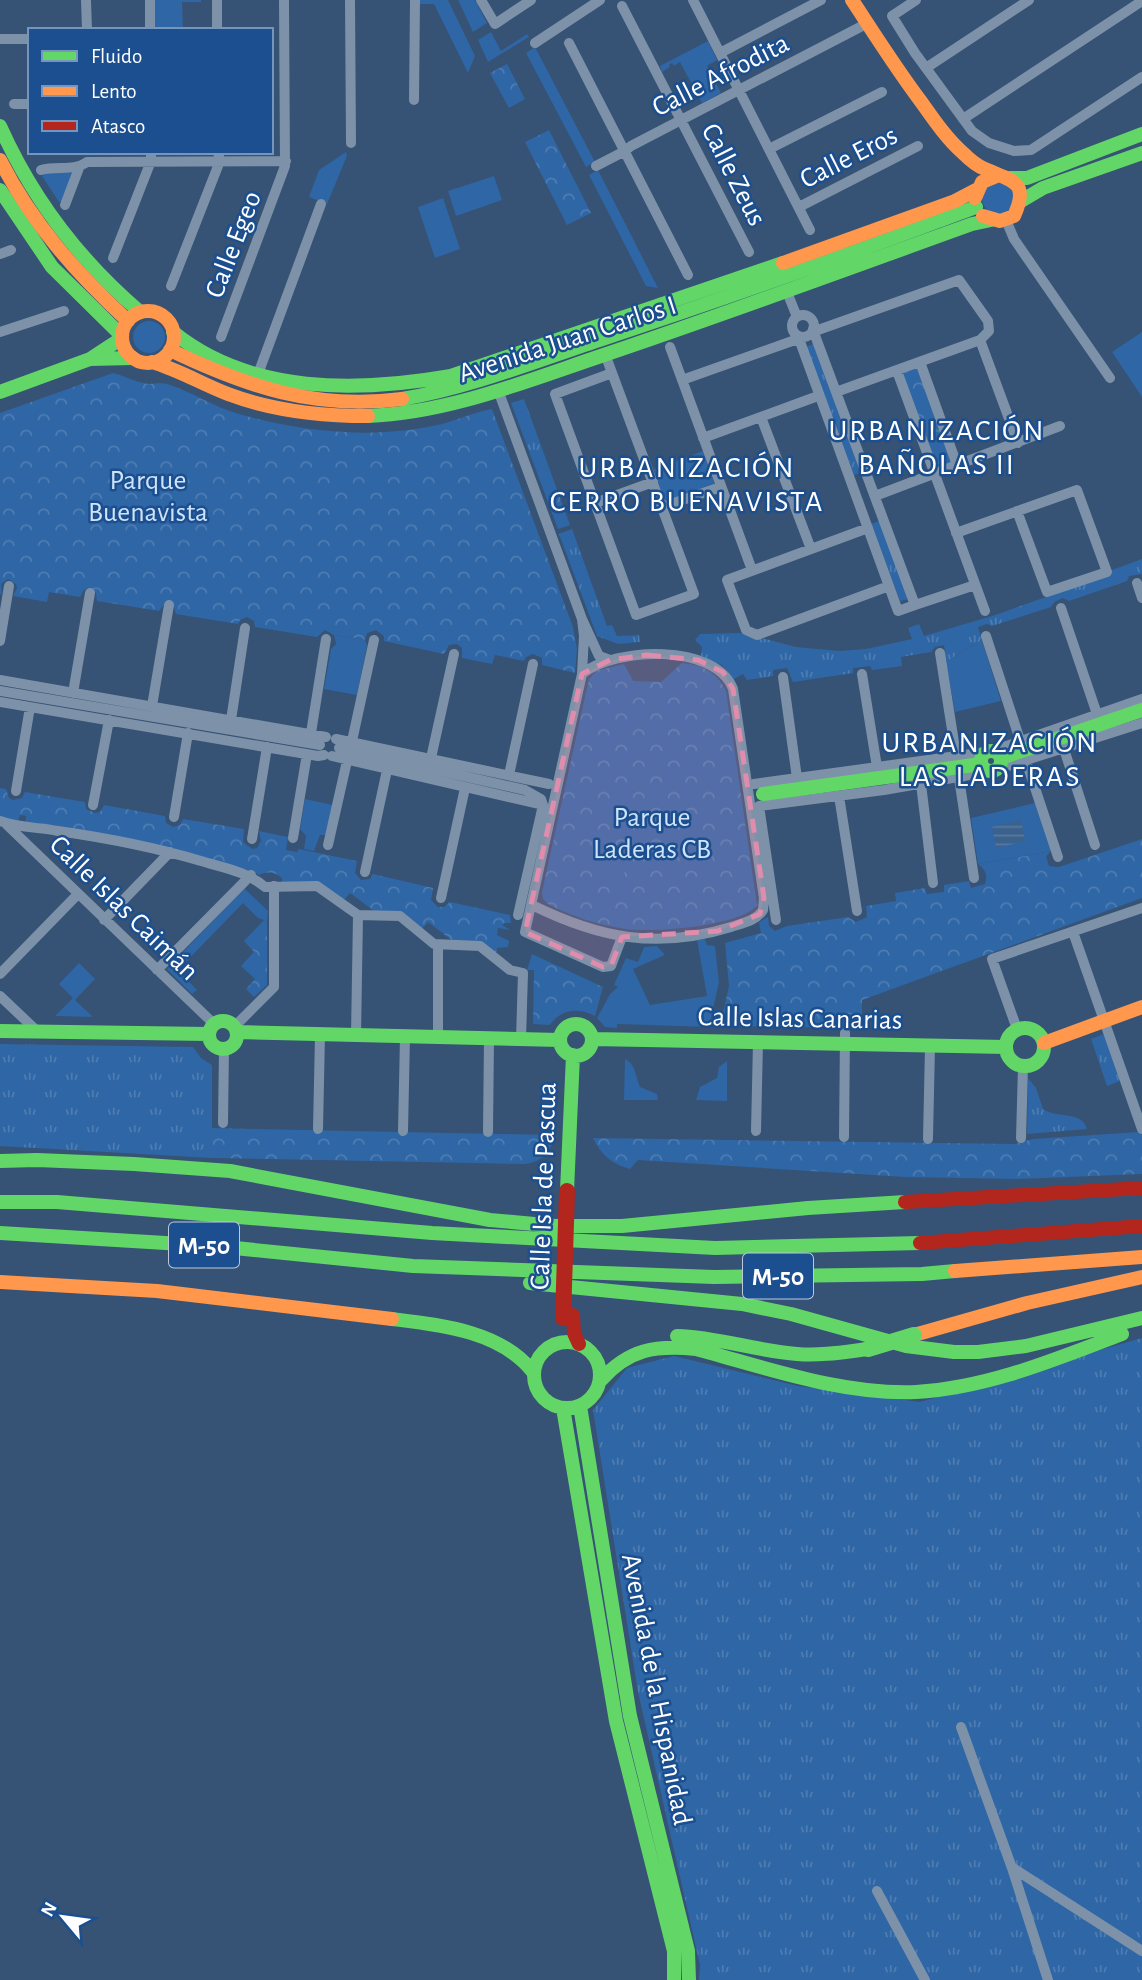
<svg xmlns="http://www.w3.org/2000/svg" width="1142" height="1980" viewBox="0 0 1142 1980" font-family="'Alegreya Sans',sans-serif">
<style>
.grass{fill:url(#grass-tufts)}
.park{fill:url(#park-crowns)}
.garden{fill:#2f66a5}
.water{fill:url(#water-rules)}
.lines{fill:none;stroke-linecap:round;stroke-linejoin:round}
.street{stroke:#7d92a8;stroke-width:10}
.fast{stroke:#63d668;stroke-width:14}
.slow{stroke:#ff974d;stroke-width:14}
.jam{stroke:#b3261e;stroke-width:14}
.fast-bridge{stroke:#63d668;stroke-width:16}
.jam-bridge{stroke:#b3261e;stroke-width:16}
.marked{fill:#e08cad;fill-opacity:0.2;stroke:#e08cad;stroke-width:5;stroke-dasharray:14 9;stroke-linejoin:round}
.labels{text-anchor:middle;stroke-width:5;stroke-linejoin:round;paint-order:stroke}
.shield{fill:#1b4f8f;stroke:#bbcadd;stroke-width:2}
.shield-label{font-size:26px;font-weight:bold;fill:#fff}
.street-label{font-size:28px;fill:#fff;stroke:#1b4f8f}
.park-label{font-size:28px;fill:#cfe3fa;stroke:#1b4f8f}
.neighbourhood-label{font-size:30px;letter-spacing:2px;fill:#fff;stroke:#1b4f8f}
</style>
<defs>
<pattern id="grass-tufts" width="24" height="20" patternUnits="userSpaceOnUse" patternTransform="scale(1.75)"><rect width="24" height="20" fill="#2f66a5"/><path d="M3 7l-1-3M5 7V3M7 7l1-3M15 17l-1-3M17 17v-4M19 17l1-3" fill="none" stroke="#4e7db2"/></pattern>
<pattern id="park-crowns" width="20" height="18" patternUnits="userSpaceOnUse" patternTransform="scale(1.75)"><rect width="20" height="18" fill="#2f66a5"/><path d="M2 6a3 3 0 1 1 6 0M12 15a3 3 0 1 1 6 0" fill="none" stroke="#4e7db2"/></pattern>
<pattern id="water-rules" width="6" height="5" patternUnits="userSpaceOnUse" patternTransform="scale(1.75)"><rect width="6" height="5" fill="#3b618d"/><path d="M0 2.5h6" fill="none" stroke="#58799e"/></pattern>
</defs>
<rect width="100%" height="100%" fill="#365274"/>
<!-- grass -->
<path class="grass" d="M813 344 861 473 854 475 806 347Z
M524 399 570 525 558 529 511 403Z
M879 521 908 599 900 601 871 524Z
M572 529 607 626 612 625 617 636 639 635 640 642 618 644 597 636 559 534Z
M1142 559V574L1129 576 1127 581 1069 601 1063 598 1054 602 1051 607 992 626 987 624 978 627 982 640 946 662 944 645 935 647 931 652 901 657 902 666 872 670 870 666 853 668V673L793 682 787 668 773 670V676L747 680 743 674 734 679 722 665 701 656 702 647 695 640 700 634 741 633 757 640 762 638 796 647 839 651 866 649 912 639 908 628 919 624 924 636 992 616 1112 574V570Z
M1104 1034 1120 1081 1107 1086 1091 1039Z
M0 1044 193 1047 201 1058 212 1065V1158L0 1146Z
M1028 1078 1036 1088 1043 1109C1057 1119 1082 1110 1087 1129L1027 1134Z
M1142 1338V1980H699L700 1965 638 1692 593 1410 627 1368 674 1356 798 1386 920 1402Z"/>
<!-- park -->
<path class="park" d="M507 64 525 99 509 108 490 73Z
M549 130 591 213 567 225 525 142Z
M918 367 953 463 936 469 901 373Z
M113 373C125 376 137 383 149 384 156 384 162 382 170 385 194 393 214 407 239 414 305 433 378 440 446 423 461 418 476 412 492 409L573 627 577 649 575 673 542 665V658L533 654 526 657 524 661 495 655 492 664 462 658V648L457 644 449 645 444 654 384 641V636L376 630 367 633 365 640 334 635 325 630 317 637 255 627 254 621 247 617 240 620 238 624 176 614 173 604 166 602 159 611 97 601 96 593 88 588 83 591 80 597 49 592 47 602 13 596 17 588 16 584 8 579 1 584 2 595 0 594V413Z
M682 663C702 665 717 672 726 691L757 905C742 926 652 933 626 929 599 925 573 917 548 904L543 899 542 892 589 679 596 671 624 664 633 681 661 682Z
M0 788 6 789 9 798 13 800 22 798 25 792 85 802 86 809 95 813 100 812 104 805 165 816 166 823 173 827 180 825 183 819 244 829 243 842 252 849 257 848 261 841 259 831 288 837 286 850 297 852 299 849 357 861 355 873 361 880 370 879 373 874 433 888 431 900 438 907H444L450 902 510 915 511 923H504L502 925 510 930 498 928 497 935 509 941 508 947 497 948 496 954 481 943 454 942 428 922 422 929 374 911 350 893 343 901 323 886 282 884V878C274 872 268 871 259 875L254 872 171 848 43 824H25L26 816 20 815 18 822 0 817Z
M1142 839V898L862 1000V1028L720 1026 729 986 725 943 761 933 759 922 768 917 769 926 775 931 787 926 848 917 856 922 867 917 866 906 896 901 895 893 925 888 927 894 944 892V885L969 881 971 888 985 884C988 875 985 869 978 864L1051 851 1046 856 1049 866 1059 867Z
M264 920 267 921V985L254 997 246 989 255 979 241 966 254 952 244 941Z
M532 954 603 987 595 1016C578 1007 561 1009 550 1025L533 1024 534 970H527Z
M211 1128 551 1135 556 1136C550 1151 542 1162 525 1164L212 1158Z
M1139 1132 1142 1135V1174L1018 1179 905 1177 638 1160 630 1169C612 1164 601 1155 593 1138L1014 1144 1033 1139Z"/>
<!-- garden -->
<path class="garden" d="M154 0H201V2H182L183 30H155Z
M419 0H448L475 56 468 73 434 4H419Z
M458 0H475L487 23 473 32Z
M491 32 501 51 527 34 529 37 488 62 478 40Z
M708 41 717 60 707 66 721 93 702 103 680 62 674 66 672 63 669 65 670 67 662 72 660 66Z
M535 47 595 162 586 167 526 53Z
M346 152 347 156 327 204 309 197 319 170Z
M598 170 658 288 646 286 589 175Z
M49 171H69L73 175 64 200 59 202 42 176Z
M494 176 502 200 456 216 448 191Z
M982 198a16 16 0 1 1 32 0a16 16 0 1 1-32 0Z
M443 198 460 249 435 258 418 207Z
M133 337a16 16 0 1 1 32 0a16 16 0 1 1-32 0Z
M1142 332V397L1112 352Z
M703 451 715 485 665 503 654 469Z
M334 635 365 640 367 646 357 695 324 689 331 649 336 644Z
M982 640 1001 701 955 712 946 662Z
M305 799 333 805 326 835H320L314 851 304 849 306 836 300 829Z
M1035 803 1051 851 978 864 971 818Z
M623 854 625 881 597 883 595 857Z
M244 888 268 911 267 921 258 918 243 903 178 970 197 990 192 994 167 969Z
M705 939 707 945 715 946 719 982 709 1027 617 1024V1028L605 1027 597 1018 610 994 618 987 614 985 626 958 638 962 644 947 657 946 665 955 633 969 650 1005 707 996 697 940Z
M79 963 95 979 75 1000 93 1017 55 1016 73 998 59 984Z
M625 1059C635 1063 636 1077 640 1087L657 1094 658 1100H624Z
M727 1061V1101L696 1100 700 1087 717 1078 719 1067Z"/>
<!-- water -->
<path class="water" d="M1021 820 1025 841 996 848 992 827Z"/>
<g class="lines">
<!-- street -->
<path class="street" d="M86 0 87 30
M150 0V30
M217 0V30
M350 0 351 143
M481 0 495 24 531 0
M693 0 810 230
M916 0 892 16 915 53 972 131 989 143 1014 151 1031 150 1142 77
M622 6 749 252
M0 39H30
M535 43 600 0
M569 43 688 275
M720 53 821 0
M926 68 1029 0
M414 100 415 0
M14 104H30
M963 119 1142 1
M769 149 882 92
M87 162 286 161
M596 166 625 151 631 146 866 24
M41 170C57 165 73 172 87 162
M65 205 79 168
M799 207 918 146
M1006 220 1014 239 1110 378
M0 254 11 250
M113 258 151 161V152
M171 286 220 161 218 152
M787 292 797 317
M792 326a11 11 0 1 1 22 0a11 11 0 1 1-22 0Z
M813 329 818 330 959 280 988 321 989 331 980 340 836 392
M0 332 64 311
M221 337 285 166 284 0
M980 340 1018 443
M670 347 752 570
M605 354 694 594 636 615 555 394 612 373
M920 362 957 465
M897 371 985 611
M258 374 321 204
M682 380 795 340 798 336 898 611 915 605 813 330
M498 390 582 619 599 656 610 660
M761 417 811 549
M703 438 818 396
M875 496 1060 426
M595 503 653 482
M662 507 721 487
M868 528 727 580 746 630 757 635 889 586
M956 533 1077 490 1107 572 1047 592 1017 511
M1137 583 1142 598
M915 605 975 585
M1061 608 1097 714
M582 619 584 636 582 674 525 932 603 967 611 966 622 937
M986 636 1020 740
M0 641 9 586
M940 653 956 755
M862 674 877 767
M783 677 797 778
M0 680 326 737
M0 691 320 745
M73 693 90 593
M0 702 318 756 324 755
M152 706 169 605
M231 720 245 628
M311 733 326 639
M336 739 549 784
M352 741 374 640
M339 748 525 790 541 799 544 808
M1064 749 1095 845
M992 751 1142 699
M332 756 543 805 518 915
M431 758 454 654
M1026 761 1058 857
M995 770 1142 723
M509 775 533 664
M959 778 974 878
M754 784 986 752
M921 784 933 883
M16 791 30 707
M839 796 857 911
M93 805 109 720
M174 817 188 733
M0 821C19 828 38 827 58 831 107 838 154 847 201 861 224 868 246 871 265 887L317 886 358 915 400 916 434 944 480 946 510 970 523 973 521 1039
M7 825 214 1024
M293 838 307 754
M252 839 267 747
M328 845 347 761
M365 872 387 770
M441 898 465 788
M532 905C599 938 657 950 731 927 743 923 756 921 763 910L764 898 733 689C716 643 615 647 582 674
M104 920 170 852
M776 920 759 806 884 790 992 771
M1073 932 1142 1129
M157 970 251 875
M0 974 78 894
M0 996 37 1031
M235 1026 274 987V886
M1017 1029 992 959 1142 908
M356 1036 358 915
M438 1037V946
M223 1123 224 1049
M318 1129 320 1035
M403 1131 405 1037
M756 1131 758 1042
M488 1132 489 1038
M844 1137 845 1033
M1021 1138 1023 1066
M928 1139 930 1046
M961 1727 1012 1868 1048 1980
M1013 1868 1142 1951
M877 1891 925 1980"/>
<!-- fast -->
<path class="fast" d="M0 126C33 200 79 260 140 312
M1010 178H1027L1142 134
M0 190 52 267 122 336
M1021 201 1043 188 1142 153
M173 332C250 395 359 392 451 376L783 263
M90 359 133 358
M0 392 90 359 122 338
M402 399C472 387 538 360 605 338 730 297 853 253 976 207
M368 416C447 413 524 382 598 357 723 315 847 269 972 224L991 220
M981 761a10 10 0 1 1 20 0a10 10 0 1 1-20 0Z
M1001 758 1142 710
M763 794 981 764
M209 1035a14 14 0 1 1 28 0a14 14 0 1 1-28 0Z
M560 1040a16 16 0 1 1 32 0a16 16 0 1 1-32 0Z
M1006 1047a19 19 0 1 1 38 0a19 19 0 1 1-38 0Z
M0 1031 208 1034
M237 1032 560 1040
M592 1039 1006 1047
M0 1161 37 1160 134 1164 230 1171 490 1220 556 1226H622L808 1208 905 1202
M567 1191 573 1055
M0 1202H57L432 1233 715 1248 920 1243
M0 1233 215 1246 413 1266 714 1277 922 1274 955 1271
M530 1283 742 1304 791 1314 906 1346 954 1352H978L1026 1346 1142 1318
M392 1319C441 1325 501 1331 533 1372
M677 1336C718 1337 756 1351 797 1354 821 1356 844 1352 868 1349
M534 1375a33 33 0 1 1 66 0a33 33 0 1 1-66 0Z
M601 1380C629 1349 655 1345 696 1349 767 1368 842 1395 916 1392 988 1388 1056 1359 1122 1334
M580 1406 630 1716 688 1951 689 1980
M563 1408 616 1721 674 1951V1980"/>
<!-- slow -->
<path class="slow" d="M852 0C875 35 897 70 922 103 934 120 947 139 963 153 969 159 977 166 985 169 1012 181 1030 181 1014 216L1000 221 983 216
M0 160C32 223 76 273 128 321
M975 198 982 182 999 175
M783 263 955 201 976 190
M122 337a26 26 0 1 1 52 0a26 26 0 1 1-52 0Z
M170 350C247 387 315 410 402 399
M152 362C179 370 202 384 228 394 273 411 320 416 368 416
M1044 1043 1142 1007
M955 1271 1142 1257
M0 1282 157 1291 392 1319
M914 1335 1027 1303 1142 1277"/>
<!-- jam -->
<path class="jam" d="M905 1202 1142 1188
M920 1243 1142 1226
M573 1315 574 1333 579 1344"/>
<!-- fast-bridge -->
<path class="fast-bridge" d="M868 1349 914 1335"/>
<!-- jam-bridge -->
<path class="jam-bridge" d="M563 1318 567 1191"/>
</g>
<!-- marked area -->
<path class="marked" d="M647 655 698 660 723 672 733 689 764 898 760 914 718 931 622 937 611 966 603 967 525 932 582 674 610 660Z"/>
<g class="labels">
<!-- shield labels -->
<g class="shield">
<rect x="169" y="1222.5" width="70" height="45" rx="5"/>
<rect x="743" y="1253.5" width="70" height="45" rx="5"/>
</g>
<g class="shield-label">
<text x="204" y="1254">M-50</text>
<text x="778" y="1285">M-50</text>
</g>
<!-- street labels -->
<g class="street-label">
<text transform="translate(720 74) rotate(-27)" y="10">Calle Afrodita</text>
<text transform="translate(848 156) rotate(-27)" y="10">Calle Eros</text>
<text transform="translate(735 174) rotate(63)" y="10">Calle Zeus</text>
<text transform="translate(232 244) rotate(-69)" y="10">Calle Egeo</text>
<text transform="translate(567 338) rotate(-18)" y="10">Avenida Juan Carlos I</text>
<text transform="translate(125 907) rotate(44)" y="10">Calle Islas Caimán</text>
<text transform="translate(800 1017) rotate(1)" y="10">Calle Islas Canarias</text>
<text transform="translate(542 1186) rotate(-88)" y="10">Calle Isla de Pascua</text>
<text transform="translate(658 1689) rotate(79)" y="10">Avenida de la Hispanidad</text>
</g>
<!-- park labels -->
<g class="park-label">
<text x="148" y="489">Parque<tspan x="148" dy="32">Buenavista</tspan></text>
<text x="652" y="826">Parque<tspan x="652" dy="32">Laderas CB</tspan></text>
</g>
<!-- neighbourhood labels -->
<g class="neighbourhood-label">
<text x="937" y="440">URBANIZACIÓN<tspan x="937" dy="34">BAÑOLAS II</tspan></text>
<text x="687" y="477">URBANIZACIÓN<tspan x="687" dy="34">CERRO BUENAVISTA</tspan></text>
<text x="990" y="752">URBANIZACIÓN<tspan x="990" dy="34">LAS LADERAS</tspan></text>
</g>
</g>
<!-- legend -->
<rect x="28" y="28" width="245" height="126" fill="#1b4f8f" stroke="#7695bc" stroke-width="2"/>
<rect x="42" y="51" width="35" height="10" fill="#63d668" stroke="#7695bc" stroke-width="2"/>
<text x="91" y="63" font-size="21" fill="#ffffff">Fluido</text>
<rect x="42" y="86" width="35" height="10" fill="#ff974d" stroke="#7695bc" stroke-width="2"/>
<text x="91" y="98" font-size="21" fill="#ffffff">Lento</text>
<rect x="42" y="121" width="35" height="10" fill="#b3261e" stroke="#7695bc" stroke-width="2"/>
<text x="91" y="133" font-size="21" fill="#ffffff">Atasco</text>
<!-- north arrow -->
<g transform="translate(63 1917) rotate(299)" stroke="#1b4f8f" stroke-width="5" paint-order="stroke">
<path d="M0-5L12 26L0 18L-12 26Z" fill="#ffffff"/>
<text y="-10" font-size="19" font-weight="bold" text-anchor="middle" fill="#ffffff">N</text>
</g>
</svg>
